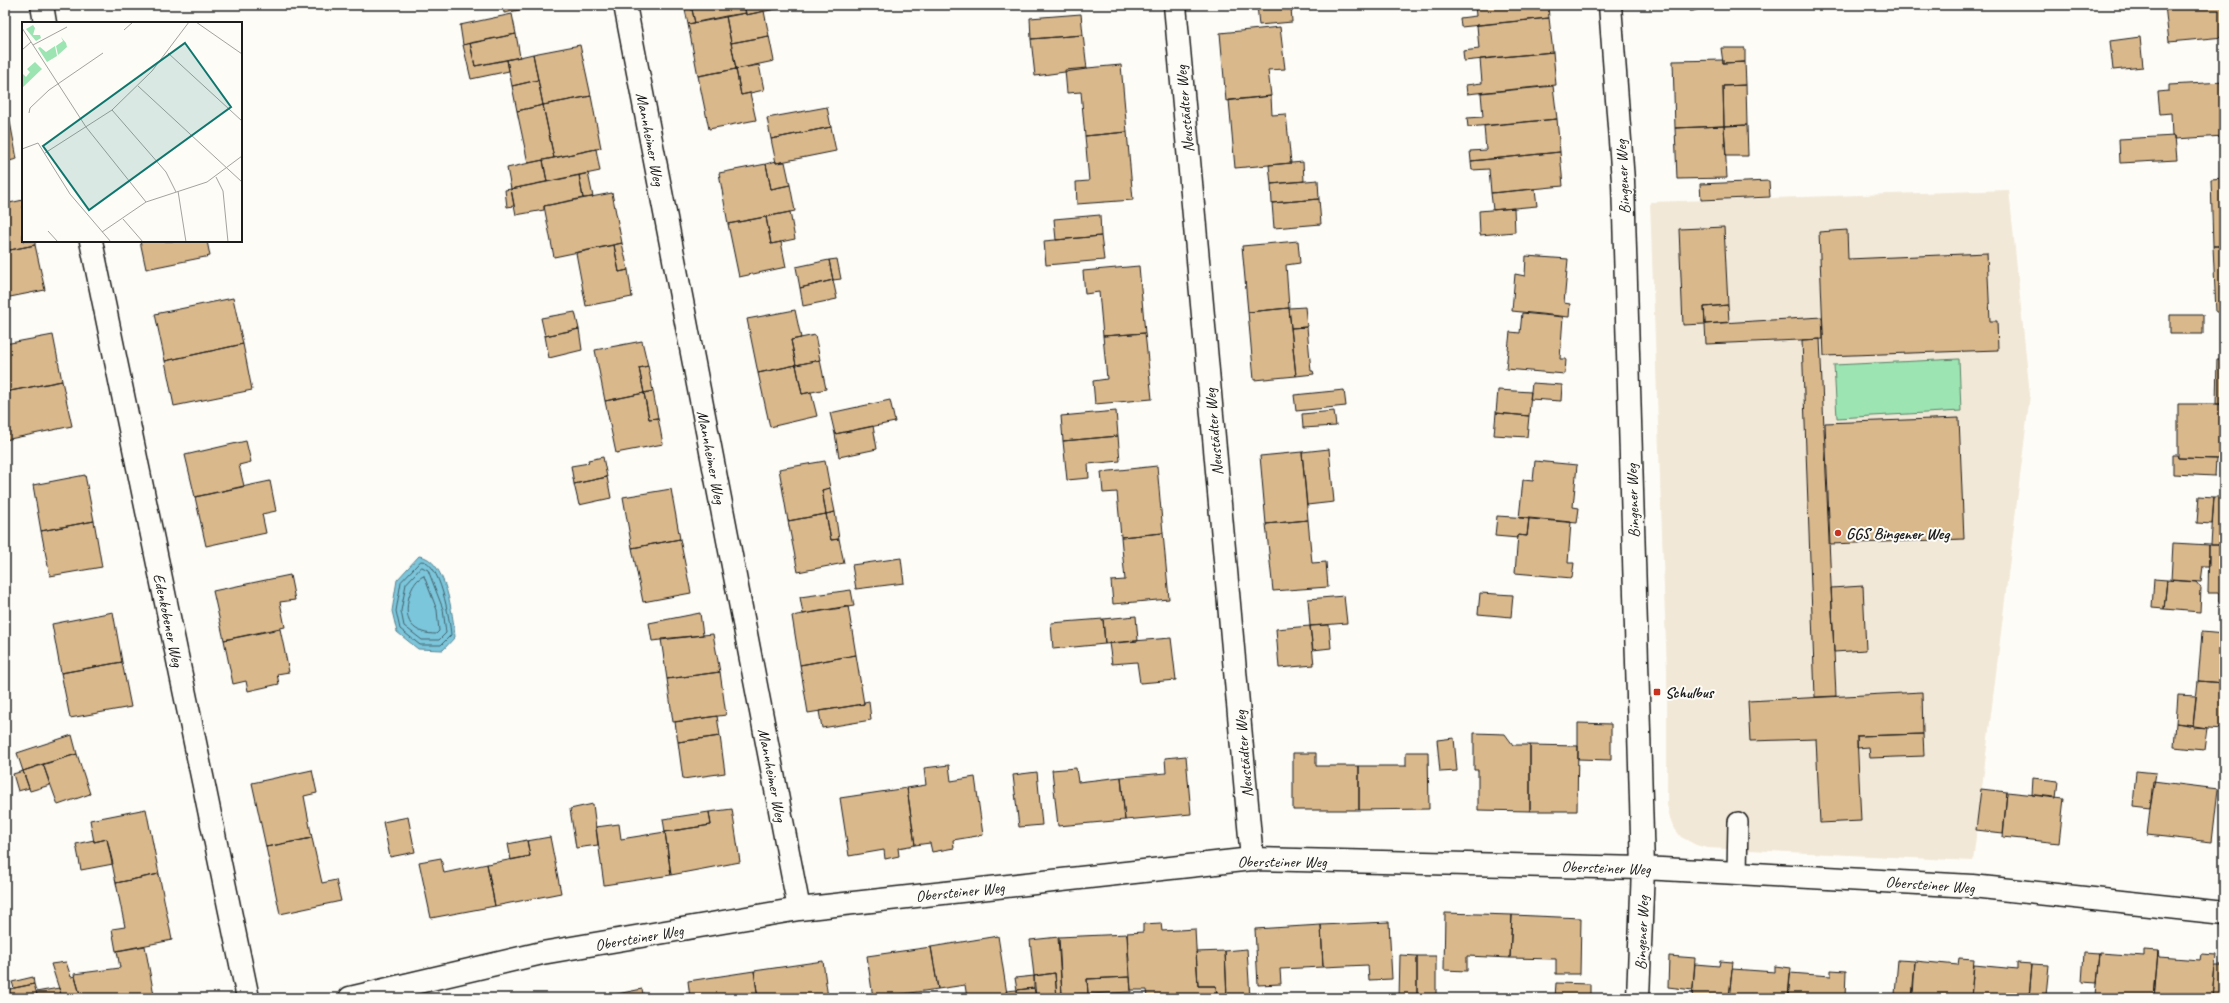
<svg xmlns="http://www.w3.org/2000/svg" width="2229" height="1003" viewBox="0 0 2229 1003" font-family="Caveat,sans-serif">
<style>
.built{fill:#f2e8d7}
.green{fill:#9ce4b2;stroke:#5c8067}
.water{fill:#7cc6dc;stroke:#56828f}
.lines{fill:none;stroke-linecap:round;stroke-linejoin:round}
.shore{stroke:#426069;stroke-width:1}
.building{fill:#d9b88c;stroke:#1c1c1c}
.lane-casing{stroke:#1c1c1c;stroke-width:22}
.street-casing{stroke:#1c1c1c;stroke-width:25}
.lane{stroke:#fdfcf7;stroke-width:19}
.street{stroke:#fdfcf7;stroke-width:22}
.poi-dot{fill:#c8321e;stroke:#fdfcf7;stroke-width:1.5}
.labels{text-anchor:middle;stroke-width:4;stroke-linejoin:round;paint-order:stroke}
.street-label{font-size:16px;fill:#1c1c1c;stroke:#fdfcf7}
.poi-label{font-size:16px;font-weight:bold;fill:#1c1c1c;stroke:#fdfcf7;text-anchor:start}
.inset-road{fill:none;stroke:#a3a29f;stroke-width:1}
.view{fill:#0f766e;fill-opacity:0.15;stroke:#0f766e;stroke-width:2}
.inset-edge{fill:none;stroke:#1c1c1c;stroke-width:2}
</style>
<rect width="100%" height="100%" fill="#fdfcf7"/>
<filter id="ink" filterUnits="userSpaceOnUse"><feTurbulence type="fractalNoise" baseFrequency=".025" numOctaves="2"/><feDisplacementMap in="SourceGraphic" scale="8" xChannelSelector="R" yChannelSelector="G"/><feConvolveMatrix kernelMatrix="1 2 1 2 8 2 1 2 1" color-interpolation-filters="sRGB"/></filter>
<g filter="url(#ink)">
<!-- built -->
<path class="built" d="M2009 190 2030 395 1973 861 1707 848 1696 845 1681 837 1675 829 1671 822 1667 805V672L1650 202Z"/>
<!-- green -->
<path class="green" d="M1959 359 1961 411 1837 418 1834 365Z"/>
<!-- water -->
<path class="water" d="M419 556C446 558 453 616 455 637L443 650 418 649 397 632 392 611 397 580Z"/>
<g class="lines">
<!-- shore -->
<path class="shore" d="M421 561C440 559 450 621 451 635L441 645H420L400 629 396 611 401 582Z
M422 567 428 570 443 609 446 633 439 640H422L404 626 401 611 406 584Z
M424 576 437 610 439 631 436 634C427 634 417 632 411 624 402 612 410 580 424 576Z"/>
</g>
<!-- building -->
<path class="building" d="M503 5H545L504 13Z
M684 5H691L695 23 688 24Z
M691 5H744L746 13 695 23Z
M744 5H796L746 15Z
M1257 5H1298L1291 6 1292 22 1259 25Z
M1475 5H1548L1549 18 1461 27 1460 18 1476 16Z
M1690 5H1712L1693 11H1690Z
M2165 5H2224V37L2169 42Z
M764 11 769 36 731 43 726 16 746 13V15Z
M512 14 516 34 463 45 460 25Z
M1081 14 1083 35 1031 39 1030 18Z
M726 16 736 69 698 76 688 24Z
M1549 18 1553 52 1464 61 1463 51 1479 49 1477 25Z
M1280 27 1285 69 1268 70 1271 96 1226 101 1220 33Z
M516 34 520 57 475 66 470 43Z
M1083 35 1087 69 1035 76 1031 39Z
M769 36 774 61 736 69 731 43Z
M2140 37 2143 67 2113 70 2110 41Z
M470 43 475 66 507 60 509 71 471 79 463 45Z
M580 45 591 96 543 105 533 54Z
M1721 48H1745V62L1723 63Z
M1553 52 1556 85 1467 94 1466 85 1482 83 1480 59Z
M533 54 538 80 512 86 507 60Z
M1723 60V63L1745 62 1746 85 1723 86 1724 126 1675 128 1673 61Z
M759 65 764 90 741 95 736 69Z
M1121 65 1127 132 1085 136 1081 92 1067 93 1065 70Z
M736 69 741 95 750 93 756 120 709 129 698 76Z
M538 80 543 105 517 111 512 86Z
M2224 82V136L2175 139V136H2172L2171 113 2160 114 2158 92 2169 91V85Z
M1746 85 1747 125 1724 126 1723 86Z
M1553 86 1557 119 1468 127 1467 118 1483 117 1481 93Z
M591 96 601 148 554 158 543 105Z
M1271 96 1272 115 1286 114 1291 163 1235 168 1229 100Z
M5 98 8 111 5 112Z
M543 105 554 158 528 163 517 111Z
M827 107 831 127 771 139 767 118Z
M8 111 17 159 5 162V112Z
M1557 119 1560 152 1471 161 1470 151 1486 150 1484 126Z
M1747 125 1748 156H1726L1724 126Z
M1724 126 1727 178 1677 179 1675 128Z
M831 127 836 151 776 163 771 139Z
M1127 132 1133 200 1077 204 1076 182 1089 181 1085 136Z
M2175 136 2177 160 2120 163 2119 139Z
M596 149 600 171 547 182 543 160Z
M1560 152 1563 186 1491 193 1489 169 1472 170 1471 161Z
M543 160 547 182 511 189 507 168Z
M776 161V163L785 162 790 185 771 189 766 164Z
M1303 162 1304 181 1271 184 1269 165Z
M766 164 771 189 790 185 795 211 728 224 719 173Z
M588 173 593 197 583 198 579 175Z
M579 175 583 198 544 206V210L516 215 511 189Z
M2224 178V246H2213L2211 179Z
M1318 180 1319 199 1272 203 1271 184Z
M1769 181 1770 197 1701 200 1700 184Z
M511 189 514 206 507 207 505 190Z
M1535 189 1537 206 1493 210 1491 193Z
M612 193 622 243 554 257 544 206Z
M1319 199 1321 224 1274 228 1272 203Z
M23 200V241H35V245L5 251V204Z
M1514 208 1515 232 1480 235 1479 211Z
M790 212 795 239 771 244 766 217Z
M1100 215 1101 236 1056 240 1054 219Z
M766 217 771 244 781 242 786 267 739 277 728 224Z
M1724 227 1728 305 1704 307 1705 324 1683 325 1679 229Z
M1847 230 1848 259 1987 253 1990 321H1997L1998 350 1824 356 1819 232Z
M1101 236 1104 260 1046 265 1044 241Z
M140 241H207L210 256 146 269Z
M1298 241 1300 263 1286 265 1289 308 1248 312 1242 246Z
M622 243 628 270 619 272 614 245Z
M35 245 45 290 5 298V251Z
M614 245 619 272 628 270 632 297 586 306 576 253Z
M2213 246H2224V312H2216Z
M1526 256 1568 259 1564 303 1570 304 1569 317 1512 311 1515 274 1525 276Z
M837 259 841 279 833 280 829 260Z
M829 260 833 280 800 288 796 267Z
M1139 266 1145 333 1103 336 1099 292 1085 294 1083 271Z
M833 280 837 299 803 306 800 288Z
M233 298 243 344 165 361 155 314Z
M1728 305 1729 322 1705 324 1704 307Z
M1305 307 1307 327 1291 328 1289 308Z
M1289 308 1296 376 1254 380 1248 312Z
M795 310 801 338 791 340 796 365 758 373 747 319Z
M575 312 579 329 545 336 541 318Z
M1522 313 1563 317 1560 359H1566L1565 374 1506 369 1510 332 1520 333Z
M2170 315H2203V334H2170Z
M1822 317 1823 339 1706 344 1705 324Z
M1307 327 1311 371H1313L1314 374 1296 376 1291 328Z
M579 329 582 350 549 358 545 336Z
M1145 333 1152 399 1095 404 1093 381 1107 379 1103 336Z
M53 335 62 381 5 392V344Z
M815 335 820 360 796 365 791 340Z
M1820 339 1836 696 1815 697 1802 340Z
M642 341 648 366 639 368 644 393 605 401 595 350Z
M243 344 252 390 174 406 165 361Z
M2217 359H2224V404H2216Z
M820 360 826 389 802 394 796 365Z
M796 365 802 394 811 392 817 416 770 427 758 373Z
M648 366 653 391 644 393 639 368Z
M62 381 72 426 5 440V392Z
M1532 383 1562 385 1561 401 1530 399Z
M1344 390 1346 406 1296 411 1294 395Z
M1498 390 1531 392 1529 416 1496 413Z
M653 391 658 418 649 419 644 393Z
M644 393 649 419 658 418 663 444 616 453 605 401Z
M890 400 895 422 835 434 830 413Z
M2178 404H2224V459L2178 458Z
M1116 411 1118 436 1063 441 1061 416Z
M1334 411 1336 426 1303 428 1302 414Z
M1496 413 1529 416 1527 437 1494 435Z
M1959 418 1964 539 1830 544 1825 423Z
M873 426 877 449 839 457 835 434Z
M1118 436 1120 461 1088 464 1089 478 1067 480 1063 441Z
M246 441 251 462 239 465 244 486 195 497 185 455Z
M1329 449 1334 502 1307 505 1302 452Z
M1302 452 1308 520 1266 524 1260 456Z
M2173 455H2177L2178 458 2216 459 2215 476 2173 474Z
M603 457 607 477 574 484 571 466 589 463 588 460Z
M825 461 830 488 822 490 826 514 788 521 779 469Z
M1535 461 1577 465 1573 507 1579 508 1577 523 1519 518 1523 480 1533 481Z
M1157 466 1163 533 1121 537 1117 492 1103 493 1101 472Z
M85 475 94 521 41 531 33 485Z
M607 477 611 498 579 505 574 484Z
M270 481 276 511 262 514 266 533 206 546 195 497Z
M830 488 835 512 826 514 822 490Z
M671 489 680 539 632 548 623 497Z
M2199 496 2214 497 2212 524 2197 523Z
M2214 497H2224V545H2211Z
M835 512 839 539 831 540 826 514Z
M826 514 831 540 839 539 844 563 798 572 788 521Z
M1497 516 1529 518 1527 536 1518 535V538L1495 536Z
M1529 518 1571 522 1568 563H1574L1572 578 1515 573 1518 535 1527 536Z
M1308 520 1312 563 1326 562 1328 587 1273 591 1266 524Z
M94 521 102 567 50 576 41 531Z
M1163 533 1169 599 1113 604 1111 581 1125 580 1121 537Z
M680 539 691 593 643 602 632 548Z
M2173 543 2209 545V566H2203L2201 582 2171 580Z
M2209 545H2224V602H2219V593H2208Z
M901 558 904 583 856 589 852 565Z
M290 575 295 600 280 602 285 627 224 640 213 591Z
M2154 579 2167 580 2164 609 2152 608Z
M2167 580 2196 582 2201 588 2200 612 2164 609Z
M1863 586 1866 650 1834 652 1831 588Z
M851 590 854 606 803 614 800 597Z
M1480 593 1513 595 1511 617 1478 614Z
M1344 596 1347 623 1310 626 1308 599Z
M848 606 856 655 800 665 792 616Z
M113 612 122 662 61 673 52 624Z
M700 613 703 635 652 641 649 623Z
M1136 616 1138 641 1105 644 1103 619Z
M1103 619 1105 644 1053 649 1051 623Z
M1329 625 1331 648 1313 650 1310 626Z
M1310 626 1314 665 1279 668 1276 629Z
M280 629 289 672 277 674 279 684 248 691 246 681 233 684 224 640Z
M2202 632 2224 634V683L2198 681Z
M713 634 720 672 667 679 661 639Z
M1171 638 1176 680 1140 683 1137 662 1112 664 1109 643Z
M856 655 864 704 808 713 800 665Z
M122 662 131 707 70 718 61 673Z
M720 672 726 715 673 722 667 679Z
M2198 681 2224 683V729L2193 727Z
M1922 692 1923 734 1857 736 1861 821 1820 823 1816 739 1750 741 1748 701Z
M2178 695 2196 696 2193 725 2176 723Z
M869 701 871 720 822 728 819 711 864 704V702Z
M717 716 720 736 678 742 675 722Z
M1578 723 1611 724V760L1578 759Z
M2176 723 2207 728 2204 750 2174 747Z
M1474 733 1505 734 1513 745H1530V811L1478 810V770H1474Z
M1923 734 1924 756 1870 758 1869 747 1857 748V736Z
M72 735 77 754 23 771 17 753Z
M720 736 725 773 683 779 678 742Z
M1454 738 1457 771 1440 772 1437 740Z
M1530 745 1578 746 1577 811H1530Z
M1406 752H1428L1429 809 1359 810V766H1406Z
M1293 753H1316V766H1359V810H1293Z
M77 754 90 794 58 805 43 764Z
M1186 756 1191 814 1125 820 1121 777 1166 773 1165 758Z
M43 764 50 785 30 791 23 771Z
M949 765 951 781 975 777 983 835 953 840 954 848 932 852 930 843 915 845 907 788 926 785 924 768Z
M1076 768 1078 782 1121 777 1125 820 1058 826 1052 770Z
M312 770 317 793 304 796 312 838 266 847 252 783Z
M23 771 29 788 18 791 13 774Z
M2136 771 2156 773 2150 808 2133 806Z
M1037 772 1042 825 1019 827 1013 775Z
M2033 778 2058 781 2056 798 2032 795Z
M2153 781 2218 789 2212 842 2147 835Z
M907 788 915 845 898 848 899 856 885 859 884 850 849 856 840 798Z
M1981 789 2007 792 2003 833 1976 830Z
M2007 792 2064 798 2059 843 2003 837Z
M593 804 598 845 576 848 570 809Z
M146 809 159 874 116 883 107 839 94 842 90 820Z
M732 809 740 862 671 875 665 832 711 825 709 812Z
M709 812 711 825 665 832 663 819Z
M408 817 415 852 390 857 383 822Z
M619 824 621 839 665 832 671 875 604 885 596 827Z
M550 837 561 893 495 906 487 864 530 856 527 841Z
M312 838 322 883 336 880 341 901 280 914 266 847Z
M107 839 113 864 81 870 76 844 94 840V842Z
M527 840 530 856 511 860 508 844Z
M441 858 444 873 487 864 495 906 431 918 419 862Z
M159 874 172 940 116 951 112 929 125 927 116 883Z
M1445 913 1512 915 1510 958 1467 956V971L1444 970Z
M1512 915 1581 918 1580 974H1556V959L1510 958Z
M1389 922 1392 979 1369 980 1368 965 1323 967 1321 925Z
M1161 923 1162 931 1195 929 1198 986H1216L1217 998H1148L1147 990H1131L1127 933 1143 932V924Z
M1321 925 1323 967 1280 969 1281 984 1258 985 1255 929Z
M1127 934 1129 977 1087 979 1088 994 1062 995 1058 937Z
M998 936 1007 994 967 998 965 985 938 989 931 947Z
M1059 937 1062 995 1063 998H1057L1055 973 1034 976 1030 940Z
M145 946 154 995 138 998H81L74 974 120 968 117 951Z
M931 947 938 989 896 995V998H873L867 956Z
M1247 949 1250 998H1227L1225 951Z
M2144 950 2158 951 2154 998H2117V996L2096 995 2100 953 2144 956Z
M1225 951 1227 998H1217L1216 986H1198L1196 952Z
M2158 951 2159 957 2200 960 2201 954 2216 955 2212 998H2154Z
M2084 953 2100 954 2097 983 2082 982Z
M1400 955 1417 956V998H1399Z
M1417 956H1436V998H1417Z
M1669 956 1695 958 1693 990 1668 987Z
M1959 958 1974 959 1971 998H1912L1915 961 1958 965Z
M1898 960 1915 961 1913 996 1895 994Z
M823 961 828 998H758L754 971Z
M1720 961 1733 962 1729 998H1692L1695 964 1719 966Z
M66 962 71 977 75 976 81 998H62L51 964Z
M2017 963 2032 964 2029 998H1971L1974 965 2017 969Z
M2032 964 2049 965 2046 995 2040 994V998L2029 997Z
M2215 965H2224V998H2212Z
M1775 966 1791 968 1788 998H1729L1732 969 1775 972Z
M1831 970 1846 971 1845 998H1788L1790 973 1831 976Z
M754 971 758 998H690L688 981Z
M1055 973 1057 998H1036L1034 976Z
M1034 976V988L1017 990 1015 978Z
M33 977 34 984 14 988 12 982Z
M1130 977 1131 992 1088 994 1087 979Z
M1556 983 1590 984V998H1555Z
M34 984 38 998H5V990Z
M59 988 62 998H38L36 992Z
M1034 988 1036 998H1018L1017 990Z
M642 989 644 998H597Z
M1017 990 1018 998H1007L1006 991Z
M1085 994 1086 998H1063L1062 995Z
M2040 994 2063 996 2062 998H2040Z
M2063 996 2085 997 2062 998Z"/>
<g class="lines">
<!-- lane casing -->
<g class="lane-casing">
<path id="lane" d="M1737 873 1738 822"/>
</g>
<!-- street casing -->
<g class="street-casing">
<path id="street" d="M42 5 45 23
M625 5 799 909
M1175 5 1252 859
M1610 5 1623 181 1643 868 1638 998
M91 241 248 998
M350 998 542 953 799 909 1252 859 1643 868 1737 873 1972 886 2224 913"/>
</g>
<!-- lane -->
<use href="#lane" class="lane"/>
<!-- street -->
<use href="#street" class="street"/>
</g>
</g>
<!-- markers -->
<g class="poi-dot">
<circle cx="1838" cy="533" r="4"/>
<rect x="1653" y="688" width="8" height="8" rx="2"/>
</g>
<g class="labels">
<!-- street labels -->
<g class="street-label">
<text transform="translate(1184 109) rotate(-95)" y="6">Neustädter Weg</text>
<text transform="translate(651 139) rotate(79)" y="6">Mannheimer Weg</text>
<text transform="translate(1622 177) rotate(-93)" y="6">Bingener Weg</text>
<text transform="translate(1213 432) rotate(-95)" y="6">Neustädter Weg</text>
<text transform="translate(712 457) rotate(79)" y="6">Mannheimer Weg</text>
<text transform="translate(1632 501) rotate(-92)" y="6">Bingener Weg</text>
<text transform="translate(169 620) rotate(78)" y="6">Edenkobener Weg</text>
<text transform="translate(1243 754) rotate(-95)" y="6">Neustädter Weg</text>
<text transform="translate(773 775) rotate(79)" y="6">Mannheimer Weg</text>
<text x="1282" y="867">Obersteiner Weg</text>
<text transform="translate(1606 867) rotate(2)" y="6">Obersteiner Weg</text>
<text transform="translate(1930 884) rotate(4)" y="6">Obersteiner Weg</text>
<text transform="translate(960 891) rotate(-6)" y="6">Obersteiner Weg</text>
<text transform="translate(1641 933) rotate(-88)" y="6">Bingener Weg</text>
<text transform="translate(639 937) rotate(-10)" y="6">Obersteiner Weg</text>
</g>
<!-- poi labels -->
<g class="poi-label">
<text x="1846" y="539">GGS Bingener Weg</text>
<text x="1665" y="698">Schulbus</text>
</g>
</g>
<!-- overview -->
<g transform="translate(22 22)">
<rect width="220" height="220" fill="#fdfcf7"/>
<path d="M11 3 13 6 11 13H18L19 16 14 19 4 7ZM39 15 44 21 45 25 36 33 34 24 41 19ZM33 24 35 34 25 40 16 26 18 25 24 30ZM13 40 20 47 0 66V51L4 55 8 50 5 47Z" fill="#9ce4b2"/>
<path class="inset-road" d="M174 0 220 32M0 6 64 105 124 180M102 8 111 0M11 23 45 5M0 28 9 20M146 31 220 99M116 64 220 160M90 88 144 150 154 170M7 91 8 86 27 68 81 31M0 127 16 121 48 172 89 220M23 131 90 88 130 49 167 0M194 155 201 169 206 220M156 169 164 220M101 197 121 220M26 209 36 220M80 210 124 180 185 160 220 134"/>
<path class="view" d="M163 21 209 85 67 188 21 124Z"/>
<rect width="220" height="220" class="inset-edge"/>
</g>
<!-- margin -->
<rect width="2229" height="1003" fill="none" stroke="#fdfcf7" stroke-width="20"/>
<rect x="10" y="10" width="2209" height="983" fill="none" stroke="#1c1c1c" stroke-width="1.5" filter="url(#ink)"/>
</svg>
